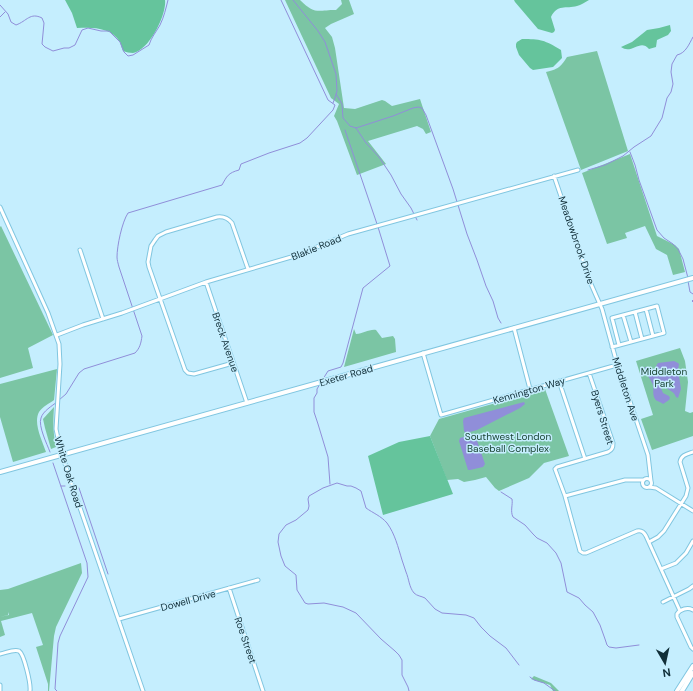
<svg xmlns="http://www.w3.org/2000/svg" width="693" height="691" viewBox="0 0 693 691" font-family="'DM Sans',sans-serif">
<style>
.green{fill:#7bc5a4}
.forest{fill:#65c49c}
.water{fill:#908ed9}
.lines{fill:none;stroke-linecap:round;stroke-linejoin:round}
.stream{stroke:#908ed9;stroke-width:1}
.minor-casing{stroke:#80c6e0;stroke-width:5}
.major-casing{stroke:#80c6e0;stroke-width:6}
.minor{stroke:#fff;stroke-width:3}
.major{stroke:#fff;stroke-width:4}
.labels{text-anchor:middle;stroke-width:3;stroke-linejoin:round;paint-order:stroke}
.street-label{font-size:10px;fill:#112f39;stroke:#c5eefe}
.park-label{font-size:10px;fill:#1a4433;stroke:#c5eefe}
</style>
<rect width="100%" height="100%" fill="#c5eefe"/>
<!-- green -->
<path class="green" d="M285 0H300C315 15 317 10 336 10L342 4 341 0H349L354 14 331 24 325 28 332 37 335 48 344 108 355 109 382 100 385 101 392 106 420 99 431 132 426 134 423 129 417 126 368 141 386 164 357 175 337 121 334 116 339 104 331 98Z
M597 51 628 151 581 170 546 72C558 69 560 68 567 57Z
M630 154 657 236 675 245 679 249 685 272 673 275 667 255 656 249 645 226 625 233 627 238 607 244 582 173Z
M1 226 53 335 28 348 33 368 0 378V227Z
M354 329 356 334C363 334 369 329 376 330L382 338 393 336 395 339 396 352 344 367Z
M680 348 685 361 688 382 685 411 690 413 693 412V436L652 450 641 419 653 415 636 361Z
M57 369 54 400C50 403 42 407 39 412 33 423 42 440 46 452L13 462 0 417V384Z
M545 389 569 456 544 463 529 478 499 491 495 488 486 477 475 480 464 482 458 479 447 480 430 436 439 419Z
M54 407C53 423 53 432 56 447L51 449 45 428 43 419Z
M81 563 82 573 56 627 54 636 49 691H48V684L36 647 43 645 32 613 1 621 5 635 0 637V617L9 615V612L8 615 0 617V590L8 589Z
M534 676 551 683 559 691H553L550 685 531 679Z"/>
<!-- forest -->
<path class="forest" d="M65 0H165C167 14 149 51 133 53 130 53 126 52 123 51 122 49 121 45 120 42 111 27 92 27 77 28L72 13Z
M514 0H589C585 2 581 5 577 6 566 9 557 4 551 17L555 30 554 32 552 33 538 29 515 2Z
M670 25 671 31 668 35 657 40 656 47 649 49C640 38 632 55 621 47L632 42 647 30 659 28Z
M522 39C540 39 545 40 561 50L562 58 553 67 533 70 530 68 519 55 516 47V44L517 42Z
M430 436 453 494 383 515 368 456 399 442Z"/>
<!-- water -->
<path class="water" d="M674 361 678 363 679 364 678 370 681 389 678 398 676 397C673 391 673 393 668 389 664 387 666 385 661 385L660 386 663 393 669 396 670 398 669 400 663 404C660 401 657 402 655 399 652 394 654 390 653 385 651 380 647 375 645 370V367H649L654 375 656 376 658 373 656 366 658 363Z
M524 402 525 404 520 408 477 430 466 433 464 431 463 421 464 418Z
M473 434 475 435 485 464 483 467 470 470H468L459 441 460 438Z"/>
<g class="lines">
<!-- stream -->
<path class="stream" d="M293 0 318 31 325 42 336 74 337 91 335 98 333 103
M0 5 8 14 11 22 16 25C27 21 30 12 42 18L44 23 42 44 45 47 53 51 64 48H69L75 45 82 30 88 28 101 31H109L120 42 124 52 128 56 133 55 149 45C151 38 156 32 160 25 164 17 166 8 168 0
M0 17 5 12
M336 94 342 104 343 118 350 126 356 128 366 143 379 157 391 175 401 194 411 208 417 220
M356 128 393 116 413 108 418 107 422 108 426 115 453 189 467 234 477 260 486 286 493 301 498 318 501 323
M345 130 377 224
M630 152 635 165 639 180 657 230 664 238 673 244 678 249 683 259 688 278
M588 170 605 165 623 156 634 147 651 136 662 118 667 98 671 92 673 84 671 72 672 64 677 55C686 53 689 44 693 37
M688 281 690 292 693 294
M693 300 692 301 693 302
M323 379 328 371 341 367 343 363 363 288 390 266 378 227
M320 384 317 389V393L314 398V412L318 424 328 457 330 484
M59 400 66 394 79 373 84 369 135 353C140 348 141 343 142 336L119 267C118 263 117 260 117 257 117 246 122 222 128 213L222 185C227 176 228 173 239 170L241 164 269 153 300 143 307 138 333 110 335 105 328 100 281 0
M50 452C47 444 38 426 41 418 43 411 52 406 57 402
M53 463 87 563 88 577 60 636 58 643 55 689 57 691
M61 486H65
M79 488 108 574
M501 492 512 499C513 505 510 511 513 517L525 525 533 534 537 538 547 543 556 553 561 563 567 592 579 598 585 605 593 612 600 625 605 639 607 645 609 647 616 648 639 645
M530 677 534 680 544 683 555 691
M409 691 408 687 402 675V660L399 655 395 651 381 639 356 613 343 607 338 606 324 603 308 604 305 603 297 590 296 575 285 566 281 556 278 542 279 534 286 525 296 520 308 510 309 506 308 499 309 496 323 488 337 483 347 486H351L356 488 361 491 366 508C373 513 381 516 387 523 395 534 398 547 402 560 403 564 405 568 406 572 409 579 409 587 414 593 417 596 421 596 425 598L435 609 442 613 466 615 474 618 481 627 490 636 506 648 519 665"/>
<!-- minor casing -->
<g class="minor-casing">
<path id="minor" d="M554 176 591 284 602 309 616 360 648 455 651 481
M0 207 48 313 59 344 60 364 56 429 59 443 66 467 143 691
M80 250 103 319
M206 282 247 403
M646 309 653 336
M635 312 642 339
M623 315 631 342
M514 328 530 389
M57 335 83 325 122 313 206 282 298 255 348 234 578 170
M612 347 616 346 664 333 657 306 612 318 619 345
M423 353 441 415 617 365
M233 363 194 374 188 373 185 370 149 267 148 262 151 246 155 240 158 236 166 232 217 217C224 216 228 218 232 223L248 269
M589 373 613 443C613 448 612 450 608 452L557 467 555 469 565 496 580 551 583 553H586L637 531C642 530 644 532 646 536L680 611
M559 381 585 459
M642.5 483a4.5 4.5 0 1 1 9 0a4.5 4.5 0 1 1-9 0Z
M649 487 656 488 693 511
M565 496 625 480H644
M649 542 658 537 664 531 686 496 688 488 680 462C681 455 687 454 693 452
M661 569 676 563 686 553 693 541
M229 588 263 691
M663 602 689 589 693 586
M693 610C688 607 680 609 677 614V617L691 647 693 649
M119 619 258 580
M0 654C6 653 13 649 19 651 24 654 31 684 30 691
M0 685V691"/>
</g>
<!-- major casing -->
<g class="major-casing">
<path id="major" d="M0 472 693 278
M677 691 693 666
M682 691 693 673"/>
</g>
<!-- minor -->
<use href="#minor" class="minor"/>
<!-- major -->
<use href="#major" class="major"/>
</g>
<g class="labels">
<!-- street labels -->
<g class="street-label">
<text transform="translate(577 240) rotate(71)" y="4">Meadowbrook Drive</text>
<text transform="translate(316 247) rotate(-22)" y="4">Blakie Road</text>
<text transform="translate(226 342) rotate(71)" y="4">Breck Avenue</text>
<text transform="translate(346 375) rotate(-16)" y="4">Exeter Road</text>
<text transform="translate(626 389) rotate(72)" y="4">Middleton Ave</text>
<text transform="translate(529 390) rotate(-16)" y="4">Kennington Way</text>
<text transform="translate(603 417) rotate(73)" y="4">Byers Street</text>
<text transform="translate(69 472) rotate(73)" y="4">White Oak Road</text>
<text transform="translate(188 600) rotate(-15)" y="4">Dowell Drive</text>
<text transform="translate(246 640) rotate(71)" y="4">Roe Street</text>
</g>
<!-- park labels -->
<g class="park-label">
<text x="664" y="375">Middleton<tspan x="664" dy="12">Park</tspan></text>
<text x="508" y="440">Southwest London<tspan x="508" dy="12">Baseball Complex</tspan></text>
</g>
</g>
<!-- north arrow -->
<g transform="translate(665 663) rotate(171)" stroke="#c5eefe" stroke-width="3" paint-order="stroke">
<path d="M0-3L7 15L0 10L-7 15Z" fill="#112f39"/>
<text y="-6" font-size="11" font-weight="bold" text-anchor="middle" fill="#112f39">N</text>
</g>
</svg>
